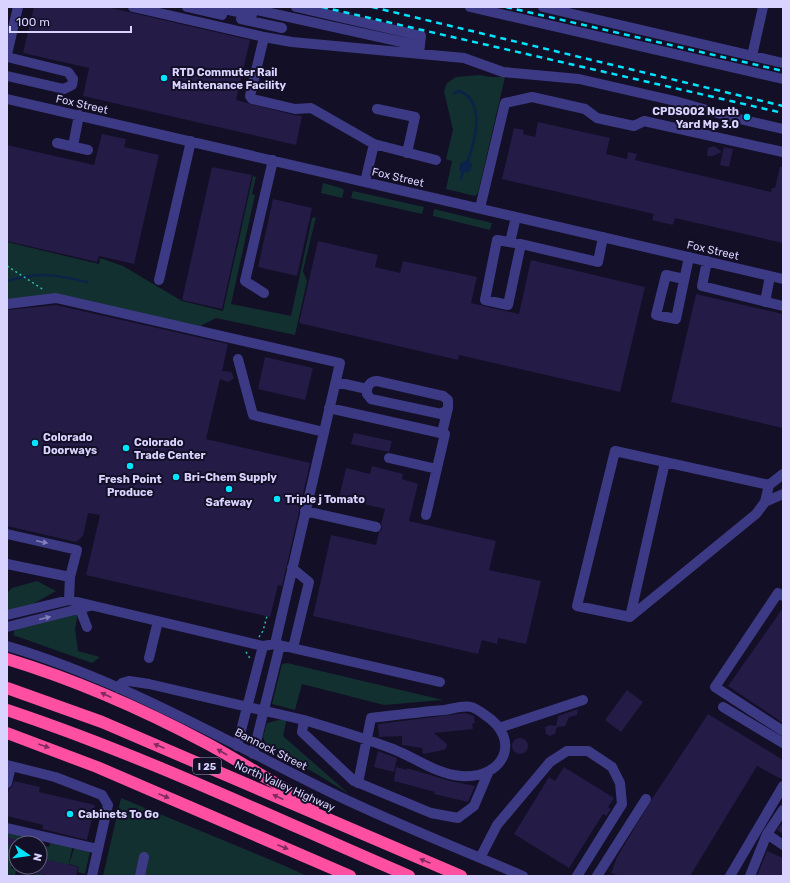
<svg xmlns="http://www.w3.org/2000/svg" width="790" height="883" viewBox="0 0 790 883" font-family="Rubik,sans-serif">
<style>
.green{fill:#12302f}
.water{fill:#0c2248}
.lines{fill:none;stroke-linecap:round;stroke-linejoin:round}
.stream{stroke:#0c2248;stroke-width:2.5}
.building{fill:#241b47}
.path{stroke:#2fb8b0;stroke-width:1.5;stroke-dasharray:2 3;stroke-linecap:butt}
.minor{stroke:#3d3a85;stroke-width:10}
.highway{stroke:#ff4fa3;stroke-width:12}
.rail{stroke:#00e5ff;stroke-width:2.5;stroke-dasharray:6 5;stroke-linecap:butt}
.oneway{fill:#837fbc}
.oneway2{fill:#7d2c5e}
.poi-dot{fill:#00e5ff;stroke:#130f26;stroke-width:1.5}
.labels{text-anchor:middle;stroke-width:4;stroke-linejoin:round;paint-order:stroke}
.shield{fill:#130f26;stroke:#9e99be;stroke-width:1}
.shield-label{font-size:10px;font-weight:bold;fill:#d9d4ff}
.poi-label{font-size:11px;font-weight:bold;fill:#d9d4ff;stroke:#130f26;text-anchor:start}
.street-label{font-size:11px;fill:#d9d4ff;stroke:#130f26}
</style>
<rect width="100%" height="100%" fill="#130f26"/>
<!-- green -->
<path class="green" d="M480 75 491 77H505L478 193 475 196 446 189 452 161 446 159 453 130 444 91 447 83 456 77Z
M253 176 256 177 252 194 255 195 231 304 291 316 312 218 316 217 303 271 307 281 295 335 216 318 189 332 54 301 7 307V242L99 264 100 258 123 266 182 301 223 311Z
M323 183 341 188 344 190 342 198 321 193Z
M353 191 424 207 422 214 351 198Z
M434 209 492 223 490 230 433 216Z
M37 581 56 591 33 604 7 613V593L12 588Z
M78 613 75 629 78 651 100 657 92 663 13 635 15 629Z
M287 663 443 700 384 705 302 684 295 710 272 704 282 664Z
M287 718 283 736 349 794 315 773 267 747 263 737 267 723Z
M121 798 283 865 307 876H103Z
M7 829 25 834 23 843H16V851L11 850 9 859 13 860 11 868 16 870 15 876H7Z
M51 840 73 845 66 876 52 860 49 873 46 859 42 876H34L36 873 41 874 44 859 40 858V848L44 849 45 846 49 847Z
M75 846 90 852 85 874 78 872 79 867 69 864Z"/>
<!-- water -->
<path class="water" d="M468 159 472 165 471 170 468 173 459 171 460 164Z"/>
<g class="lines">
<!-- stream -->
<path class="stream" d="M454 93 460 91C486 103 475 140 468 161
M461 179 463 171
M7 281C41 272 53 274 87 282"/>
</g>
<!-- building -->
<path class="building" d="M34 7H107L250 40 236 100 294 115 302 116 296 145 83 96 89 68 23 53Z
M538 122 610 138 606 154 627 159 628 152 637 154 635 160 771 192 772 188H775L780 167H783V243L675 218 673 225 652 220 654 214 502 179 514 128 524 130 523 134 535 137Z
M102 134 126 139 124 147 159 155 134 264 99 256 97 262 7 241V145L94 165Z
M714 146 722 152 713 156H707L708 148Z
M724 147 733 149 729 167 720 165Z
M212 167 252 175 222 309 182 300Z
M273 199 312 208 297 276 258 267Z
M318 241 378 255 375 267 400 273 403 261 477 277 471 303 519 314 531 260 645 287 620 392 459 355 458 360 299 323Z
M696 294 783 314V428L671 402Z
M56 305 228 344 222 371 231 372 234 378 228 382 220 379 206 439 310 463 282 586 278 585 270 617 86 575 100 515 88 513 83 536 76 542 7 526V310Z
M265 357 313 368 305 400 258 389Z
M354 433 392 441 389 452 351 444Z
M372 466 403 474 402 479 418 484 409 521 496 541 489 570 541 581 526 644 498 638 497 644 482 640 478 654 313 616 331 535 376 545 379 532 382 529 381 524 385 509 339 498 346 468 370 474Z
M783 608V723L728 686Z
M627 690 643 702 621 732 605 720Z
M578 709 577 715 569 717 565 726 557 727 555 734 550 736 546 734 545 727 550 725 556 726 558 716Z
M465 713 474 716 475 723 472 724 473 729 434 733 447 744 446 749 439 751 423 754 422 748 402 745V736L379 737 378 724Z
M708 714 783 760V780L757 766 690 876H619L611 873 617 857 652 799Z
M512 746a8 8 0 1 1 16 0a8 8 0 1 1-16 0Z
M378 751 397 758 394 772 374 767Z
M396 767 407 770V768L450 781 475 786 468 802 434 794 435 792 394 781Z
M564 767 614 798 608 807 611 809 606 816 603 814 569 868 514 834 549 777 555 781Z
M14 781 40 787 39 792 95 805 87 840 42 829 43 825 7 816V798L9 789 12 787Z
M783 822V834L777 830Z
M8 837 16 839V846L7 844Z
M767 851 783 858V876H757Z
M40 858 78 867 76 876H51L16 869 17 867H40Z"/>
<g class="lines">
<!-- path -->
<path class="path" d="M7 266 44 290
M259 637 263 631 267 616
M246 652 251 660"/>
<!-- minor -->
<path class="minor" d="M133 7 264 37 292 42 464 58 503 72 579 79 675 101 735 118 783 129
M187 7 222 15
M215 7 252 15
M243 7 420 46
M296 7 421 36 419 53
M470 7 783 79
M543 7 783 63
M241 19 282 28
M264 37 250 96 252 99 295 109 311 108 374 144 436 160
M7 54 18 7
M752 56 763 7
M7 57 68 72 73 79 72 85 64 89 7 76
M7 99 783 279
M377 109 415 117 407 153
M57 143 88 150
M73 146 79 115
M365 182 374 144
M480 208 505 103 532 97 585 109 597 118 634 126 644 121 783 152
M510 242 516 217
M521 244 497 240 485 300 508 305 521 244 598 262 603 237
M707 261 702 286 783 306
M684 279 666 275 656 315 676 319 689 257
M159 280 191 141
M264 293 245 281 273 160
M765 302 770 276
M7 304 56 298 340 363 275 644
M238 359 253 415 324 432
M377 381 443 396 448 400V409L441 414 371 399 367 394C366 387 370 381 377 381Z
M336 382 367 389
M329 408 445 434 426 515
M442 433 448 408
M389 458 437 469
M769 485 615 451 577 606 630 617 756 514 765 502 769 485 783 474
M765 502 783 494
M305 511 376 527
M7 534 77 550 70 577 69 600
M7 564 70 577
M292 568 309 582 293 648
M783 596 778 593 715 687 783 731
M80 609 87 627
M7 615 69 600 263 646 275 644 440 682
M630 617 665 462
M7 627 90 606
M7 646C122 680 227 742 334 794 396 824 460 849 523 876
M149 658 158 621
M118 688 122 683 129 681 149 684 304 720 302 732 354 781 431 813 458 818 474 806 488 773
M723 707 783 743
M304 720C334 729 364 738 393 749 416 758 436 774 461 776 505 779 522 739 485 715 481 712 475 708 471 707 463 705 452 709 444 710 420 712 396 715 371 718L358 783
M499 728 583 700
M237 746 263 646
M253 754 280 645
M7 765 55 777 102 795 108 805 92 876
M7 783 11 766
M7 828 98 849
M767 834 783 810
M480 858 497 825 550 762 567 751H588L612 767 620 783 622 804 577 876
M140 876 144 857
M597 876 646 799
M730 876 783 786
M750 876 767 834 783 845"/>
<!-- highway -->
<path class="highway" d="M7 659C76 680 142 709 206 743 242 762 277 786 314 805
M7 688 102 722 461 876
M7 710C145 756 276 819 409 876
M7 733 97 767 350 876"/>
<!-- rail -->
<path class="rail" d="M322 7 783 113
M372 7 783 106
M506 7 783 71"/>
</g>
<!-- one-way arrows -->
<defs><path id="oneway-solid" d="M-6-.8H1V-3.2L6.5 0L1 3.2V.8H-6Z"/></defs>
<g class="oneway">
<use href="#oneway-solid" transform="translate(42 542) rotate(12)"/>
<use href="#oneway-solid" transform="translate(45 618) rotate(-14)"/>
</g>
<g class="oneway2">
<use href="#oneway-solid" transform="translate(106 695) rotate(-156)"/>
<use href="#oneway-solid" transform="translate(44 746) rotate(19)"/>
<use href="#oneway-solid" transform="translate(159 746) rotate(-157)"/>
<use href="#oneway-solid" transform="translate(222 752) rotate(-150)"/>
<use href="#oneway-solid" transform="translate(164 796) rotate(23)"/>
<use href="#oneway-solid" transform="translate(278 797) rotate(-156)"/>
<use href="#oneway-solid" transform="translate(283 847) rotate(23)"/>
<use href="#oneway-solid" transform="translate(425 861) rotate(-157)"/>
</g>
<!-- markers -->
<g class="poi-dot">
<circle cx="164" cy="78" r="4"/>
<circle cx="747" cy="117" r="4"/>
<circle cx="35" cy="443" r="4"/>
<circle cx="126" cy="448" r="4"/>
<circle cx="130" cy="466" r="4"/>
<circle cx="176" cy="477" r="4"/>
<circle cx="229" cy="489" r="4"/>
<circle cx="277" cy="499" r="4"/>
<circle cx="70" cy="814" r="4"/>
</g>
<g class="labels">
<!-- shield labels -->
<rect class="shield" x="193" y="758" width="28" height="16" rx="3"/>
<g class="shield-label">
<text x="207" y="770">I 25</text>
</g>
<!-- poi labels -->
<g class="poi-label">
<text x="172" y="76">RTD Commuter Rail<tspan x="172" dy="13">Maintenance Facility</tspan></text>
<text x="739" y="115" text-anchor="end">CPDS002 North<tspan x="739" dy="13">Yard Mp 3.0</tspan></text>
<text x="43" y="441">Colorado<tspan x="43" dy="13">Doorways</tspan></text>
<text x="134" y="446">Colorado<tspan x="134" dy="13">Trade Center</tspan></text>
<text x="184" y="481">Bri-Chem Supply</text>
<text x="130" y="483" text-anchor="middle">Fresh Point<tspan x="130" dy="13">Produce</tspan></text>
<text x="285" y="503">Triple j Tomato</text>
<text x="229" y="506" text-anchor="middle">Safeway</text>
<text x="78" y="818">Cabinets To Go</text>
</g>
<!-- street labels -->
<g class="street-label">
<text transform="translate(82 104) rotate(13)" y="4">Fox Street</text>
<text transform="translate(398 177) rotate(13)" y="4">Fox Street</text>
<text transform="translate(713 250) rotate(13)" y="4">Fox Street</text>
<text transform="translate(271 749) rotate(27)" y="4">Bannock Street</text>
<text transform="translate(285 786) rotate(24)" y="4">North Valley Highway</text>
</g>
</g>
<!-- border -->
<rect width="790" height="883" fill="none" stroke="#d9d4ff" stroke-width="16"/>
<!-- north arrow -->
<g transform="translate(28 855) rotate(103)"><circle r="19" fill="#130f26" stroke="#625e7d"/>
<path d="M0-3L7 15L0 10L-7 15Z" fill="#00e5ff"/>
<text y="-6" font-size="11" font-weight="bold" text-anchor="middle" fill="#d9d4ff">N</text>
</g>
<!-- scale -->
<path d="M10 26v6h121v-6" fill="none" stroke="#d9d4ff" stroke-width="2"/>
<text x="16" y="26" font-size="12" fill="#d9d4ff" stroke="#130f26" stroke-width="3" paint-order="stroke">100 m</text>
</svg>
